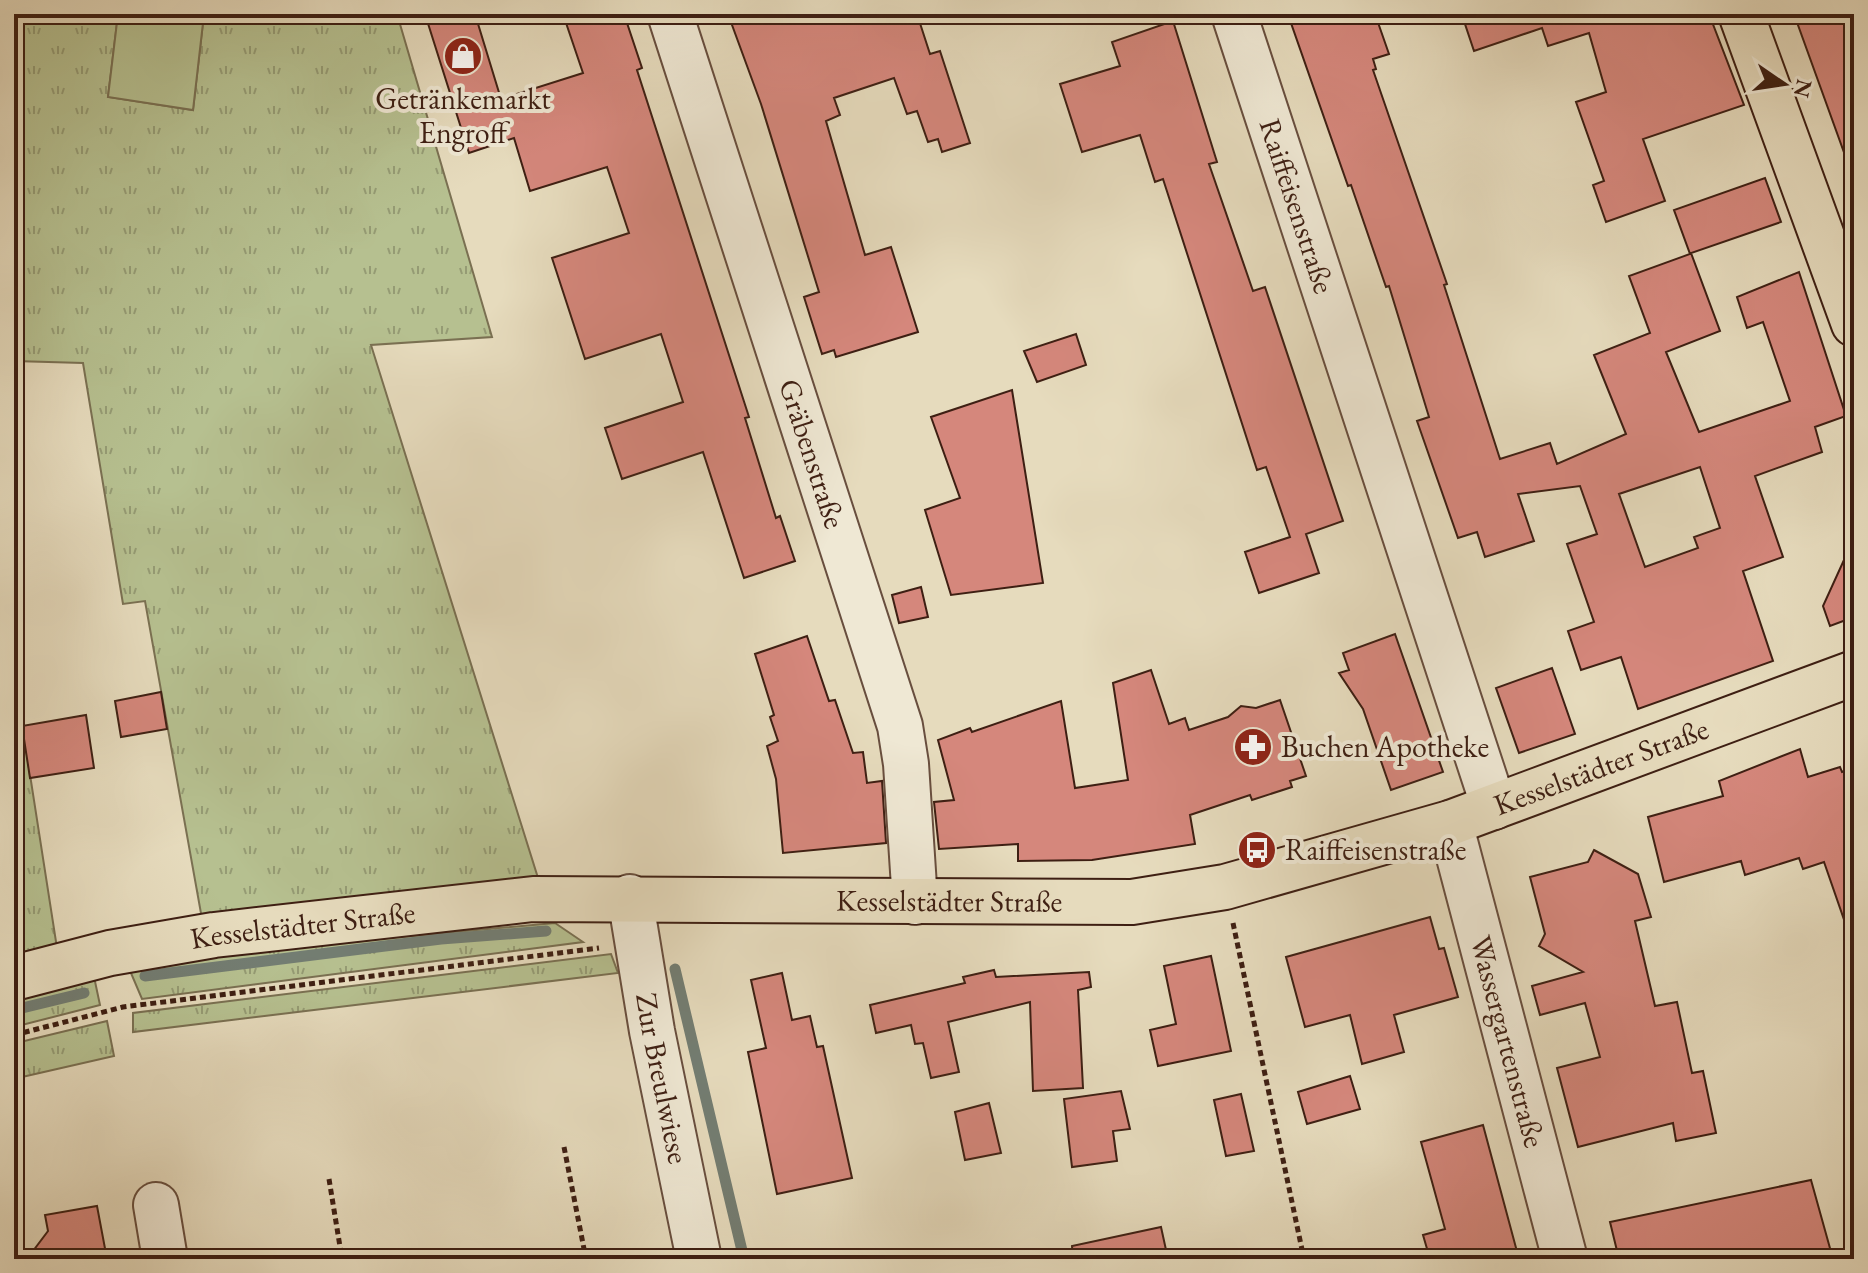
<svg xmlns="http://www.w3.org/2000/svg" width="1868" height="1273" viewBox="0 0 1868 1273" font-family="'EB Garamond',serif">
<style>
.grass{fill:url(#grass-tufts);stroke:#7a7052;stroke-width:2}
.garden{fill:#b6c090;stroke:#7a7052;stroke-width:2}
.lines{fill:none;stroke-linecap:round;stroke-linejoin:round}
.stream{stroke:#737d72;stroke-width:11}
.building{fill:#d5877c;stroke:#3e1f13;stroke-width:2;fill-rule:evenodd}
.minor-casing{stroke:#684e3e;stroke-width:48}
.major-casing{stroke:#3e1f13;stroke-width:48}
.path{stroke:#3e1f13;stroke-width:5;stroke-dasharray:6 4;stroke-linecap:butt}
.minor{stroke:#efe8d4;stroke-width:44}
.major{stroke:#e6dbbd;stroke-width:44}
.labels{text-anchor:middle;stroke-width:8;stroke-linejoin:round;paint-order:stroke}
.poi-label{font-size:30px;fill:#3e1f13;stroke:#efe8d4;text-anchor:start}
.street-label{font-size:30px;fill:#3e1f13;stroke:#efe8d4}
</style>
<defs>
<pattern id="grass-tufts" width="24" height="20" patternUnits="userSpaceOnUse" patternTransform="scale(2)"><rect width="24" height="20" fill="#b6c090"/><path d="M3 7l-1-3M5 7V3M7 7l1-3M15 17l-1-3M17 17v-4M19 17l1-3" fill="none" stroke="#959b74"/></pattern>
</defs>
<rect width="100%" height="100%" fill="#e6dbbd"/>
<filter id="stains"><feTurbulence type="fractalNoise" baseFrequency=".0025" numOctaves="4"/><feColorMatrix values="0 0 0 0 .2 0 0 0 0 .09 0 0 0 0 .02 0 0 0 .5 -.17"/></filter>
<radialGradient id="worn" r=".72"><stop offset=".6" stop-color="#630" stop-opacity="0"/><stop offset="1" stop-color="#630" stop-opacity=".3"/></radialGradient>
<!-- grass -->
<path class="grass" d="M14 14H118L108 97 193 110 204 14H397L492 337 371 345 538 878 202 919 145 601 123 604 83 363 14 361Z
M14 672 57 948 14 960Z
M555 923 583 942 142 999 128 966 251 950Z
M611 954 618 973 133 1032V1013Z
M93 972 100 1005 14 1027V991Z
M107 1021 114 1056 22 1077 16 1043Z"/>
<!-- garden -->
<path class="garden" d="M118 14H204L193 110 108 97Z"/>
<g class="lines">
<!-- stream -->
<path class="stream" d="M675 969 744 1259
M145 976 441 939 546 931
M14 1010 84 993"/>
</g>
<!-- building -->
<path class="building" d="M425 14H475L501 99 583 73 563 14H624L642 68 637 70 749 417 745 418 776 518 780 516 795 561 744 578 703 452 622 479 605 428 683 402 661 334 585 359 552 258 629 233 607 167 530 191 514 138 469 153Z
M728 14H917L930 54 940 51 970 143 942 152 938 139 928 142 917 111 907 114 894 78 834 98 840 115 826 121 865 255 891 247 918 332 836 357 834 350 822 354 804 297 819 292 761 104Z
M1316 14H1375L1389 54 1373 59 1376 69 1373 70 1447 284 1444 285 1500 459 1550 443 1557 464 1626 434 1594 355 1650 333 1629 276 1690 254 1674 210 1765 178 1781 222 1691 253 1720 331 1666 352 1699 432 1790 401 1763 322 1747 328 1737 297 1799 272 1846 416 1815 427 1822 452 1755 476 1783 557 1743 571 1773 661 1638 709 1621 657 1581 670 1568 631 1594 622 1567 544 1597 534 1580 486 1518 494 1534 541 1485 557 1477 532 1458 538 1417 421 1429 417 1389 286 1386 287 1351 185 1348 186 1291 23ZM1700 467 1720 528 1694 537 1698 548 1645 567 1619 494Z
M1483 14H1709L1744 105 1643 139 1665 201 1606 222 1593 185 1604 181 1576 102 1606 92 1589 33 1548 46 1542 28 1474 51 1464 21Z
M1794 14H1854V169H1850Z
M1173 21 1217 162 1209 164 1253 291 1265 287 1343 521 1306 534 1319 573 1259 593 1245 552 1290 537 1266 467 1257 470 1163 179 1155 182 1140 135 1082 152 1060 84 1120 66 1112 42Z
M1076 334 1086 365 1037 382 1024 351Z
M1012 390 1043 583 951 595 925 510 960 498 931 417Z
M1854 538V617L1830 626 1823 606Z
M921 587 928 617 899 623 892 595Z
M1395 634 1443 772 1391 790 1363 709 1339 673 1349 670 1343 653Z
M807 636 829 701 835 700 853 753 863 752 867 783 882 781 886 843 783 853 776 779 767 746 778 741 770 717 774 715 755 654Z
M1552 668 1575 734 1519 753 1496 688Z
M1151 670 1169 724 1185 718 1189 730 1228 717 1241 706 1256 708 1280 700 1306 776 1290 781 1292 787 1252 800 1250 795 1190 815 1195 844 1092 860 1018 861V844L939 849 934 802 954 800 938 740 970 728 972 732 1061 701 1075 788 1128 780 1113 683Z
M161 692 167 729 121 737 115 701Z
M86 715 94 768 30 778 22 726Z
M1800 749 1808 777 1840 767 1842 772 1854 768V930L1848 931 1824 862 1803 869 1799 858 1745 875 1741 861 1664 882 1648 817 1723 796 1719 781Z
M1594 850 1638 874 1651 917 1635 921 1655 1006 1677 1002 1692 1073 1703 1071 1716 1133 1676 1141 1673 1123 1578 1147 1557 1068 1600 1057 1585 1003 1540 1015 1532 986 1583 972 1539 946 1545 934 1530 877 1588 862Z
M1430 917 1439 949 1444 948 1458 997 1394 1015 1404 1052 1362 1064 1350 1015 1305 1027 1286 957Z
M1211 956 1231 1051 1158 1066 1150 1030 1176 1024 1164 966Z
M994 970 996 977 1089 972 1091 987 1078 990 1083 1088 1033 1091 1030 1002 948 1022 959 1072 931 1078 923 1043 915 1044 911 1025 876 1033 870 1005 965 983 963 977Z
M782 973 792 1020 810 1016 817 1047 823 1046 852 1178 777 1194 748 1052 766 1048 751 980Z
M1350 1076 1360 1109 1307 1124 1298 1092Z
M1121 1091 1130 1129 1113 1131 1117 1161 1072 1167 1064 1099Z
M1241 1094 1254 1151 1226 1156 1214 1100Z
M989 1103 1001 1153 965 1160 955 1112Z
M1483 1125 1519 1259H1430L1423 1235 1445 1229 1421 1142Z
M1811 1180 1833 1259H1780L1777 1251 1740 1259H1619L1610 1222Z
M97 1206 107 1259H27L48 1231 45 1215Z
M1161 1227 1168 1259H1073L1072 1246Z"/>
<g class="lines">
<!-- minor casing -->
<g class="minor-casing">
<g id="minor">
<path id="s1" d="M670 14 900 726 906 764 915 902"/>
<path id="s2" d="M1234 14 1494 807"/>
<path id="s3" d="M1450 823 1565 1259"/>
<path id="s4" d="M630 897 652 1031 699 1259"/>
<path d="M156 1205 165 1259"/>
</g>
</g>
<!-- major casing -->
<g class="major-casing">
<g id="major">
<path d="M1741 14 1854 324"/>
<path id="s5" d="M14 978 110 953 214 935 533 899 1132 902 1225 887 1450 823 1854 673"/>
</g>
</g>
<!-- path -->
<path class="path" d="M1233 923 1304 1259
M14 1035 123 1007 599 948
M564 1147 586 1259
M329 1179 342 1259"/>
<!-- minor -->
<use href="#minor" class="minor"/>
<!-- major -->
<use href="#major" class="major"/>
</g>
<!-- icons -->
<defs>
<g id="shop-disc" transform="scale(2)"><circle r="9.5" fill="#8f2418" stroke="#efe8d4"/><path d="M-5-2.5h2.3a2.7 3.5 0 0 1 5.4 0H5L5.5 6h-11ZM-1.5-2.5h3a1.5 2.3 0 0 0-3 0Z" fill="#fff"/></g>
<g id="pharmacy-disc" transform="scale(2)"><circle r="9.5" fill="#8f2418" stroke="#efe8d4"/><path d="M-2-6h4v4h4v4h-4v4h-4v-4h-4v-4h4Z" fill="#fff"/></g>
<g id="bus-disc" transform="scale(2)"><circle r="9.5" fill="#8f2418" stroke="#efe8d4"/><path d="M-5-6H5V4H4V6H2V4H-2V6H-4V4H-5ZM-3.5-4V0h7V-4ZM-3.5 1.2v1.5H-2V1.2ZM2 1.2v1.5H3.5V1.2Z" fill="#fff"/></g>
</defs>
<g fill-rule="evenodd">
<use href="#shop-disc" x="463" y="56"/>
<use href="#pharmacy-disc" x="1253" y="747"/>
<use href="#bus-disc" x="1257" y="850"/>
</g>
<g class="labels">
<!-- poi labels -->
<g class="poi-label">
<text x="463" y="109" text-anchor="middle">Getränkemarkt<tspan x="463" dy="34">Engroff</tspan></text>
<text x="1281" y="757">Buchen Apotheke</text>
<text x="1285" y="860">Raiffeisenstraße</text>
</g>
<!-- street labels -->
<g class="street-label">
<text dy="10" stroke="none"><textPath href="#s2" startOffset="202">Raiffeisenstraße</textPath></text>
<text dy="10" stroke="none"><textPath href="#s1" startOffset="462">Gräbenstraße</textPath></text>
<text dy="10" stroke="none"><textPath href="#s5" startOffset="1614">Kesselstädter Straße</textPath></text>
<text dy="10" stroke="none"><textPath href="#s5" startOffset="942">Kesselstädter Straße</textPath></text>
<text dy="10" stroke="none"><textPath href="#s5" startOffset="294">Kesselstädter Straße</textPath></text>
<text dy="10" stroke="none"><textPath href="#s3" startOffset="226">Wassergartenstraße</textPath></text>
<text dy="10" stroke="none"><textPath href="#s4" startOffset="184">Zur Breulwiese</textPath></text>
</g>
</g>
<!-- margin -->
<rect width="1868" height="1273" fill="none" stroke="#e6dbbd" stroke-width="48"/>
<rect x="16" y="16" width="1836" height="1241" fill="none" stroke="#3e1f13" stroke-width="4"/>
<rect x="24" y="24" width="1820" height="1225" fill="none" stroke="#3e1f13" stroke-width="2"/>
<!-- north arrow -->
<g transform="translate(1784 84) rotate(103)" stroke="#efe8d4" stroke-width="6" paint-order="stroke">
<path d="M0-6L14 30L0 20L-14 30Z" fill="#3e1f13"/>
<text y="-12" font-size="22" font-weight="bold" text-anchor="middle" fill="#3e1f13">N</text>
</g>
<rect width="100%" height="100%" filter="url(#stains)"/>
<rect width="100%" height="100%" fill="url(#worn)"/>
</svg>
